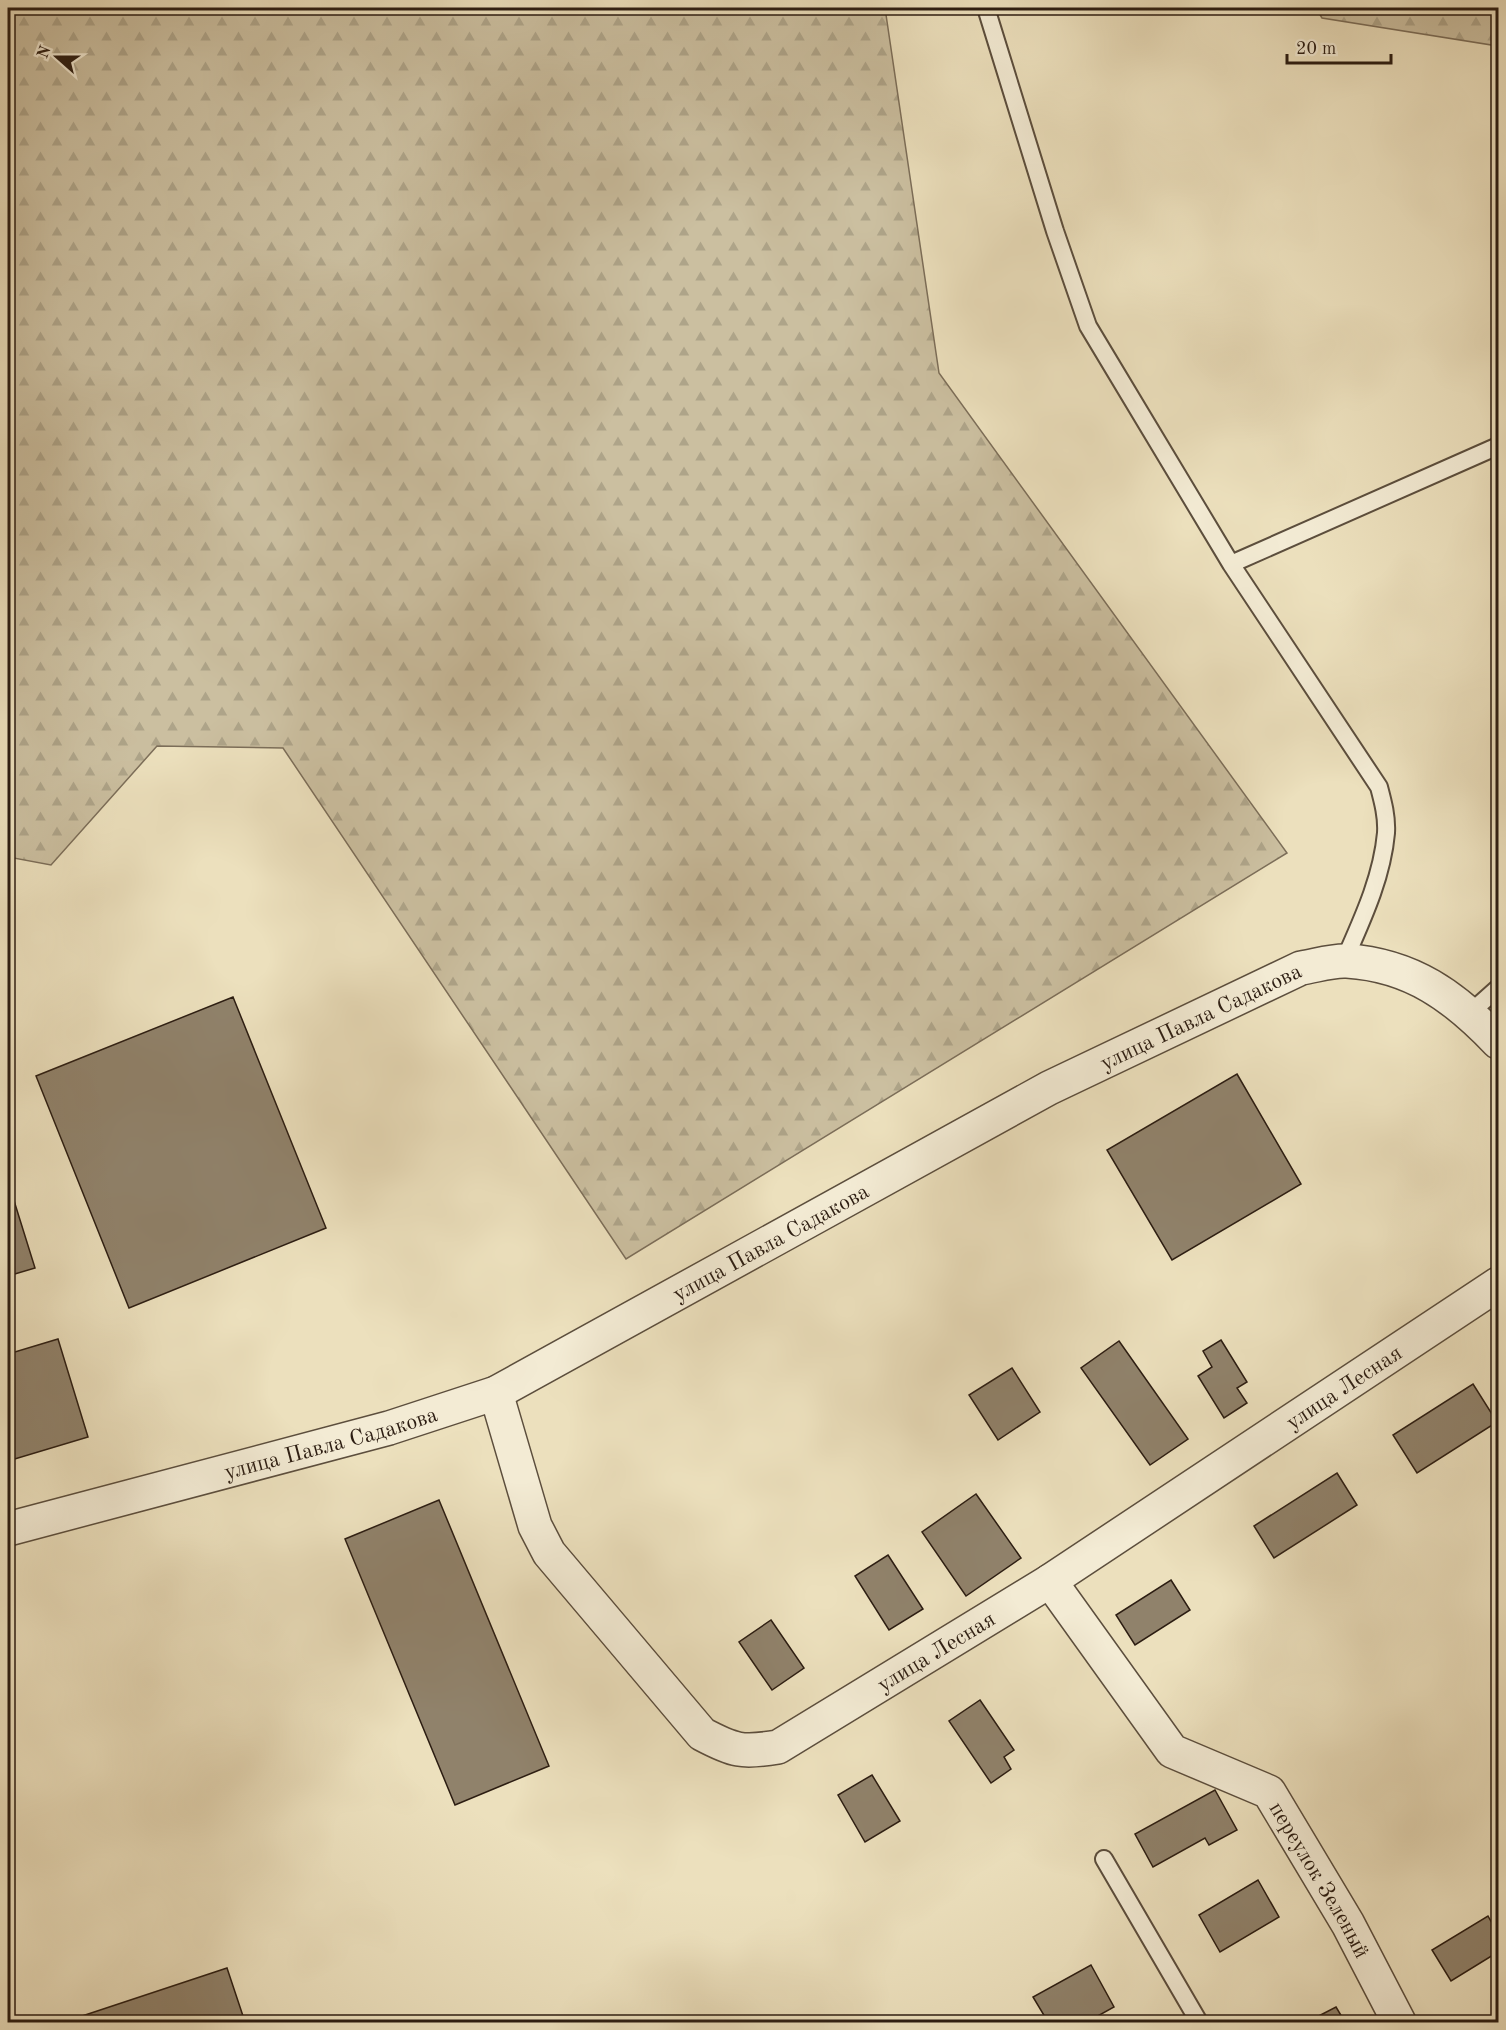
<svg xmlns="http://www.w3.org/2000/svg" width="1506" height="2030" viewBox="0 0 1506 2030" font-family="'Old Standard TT',serif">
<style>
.forest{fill:url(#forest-firs);stroke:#7c6e59;stroke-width:1.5}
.building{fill:#90826b;stroke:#2c1d12;stroke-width:1.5}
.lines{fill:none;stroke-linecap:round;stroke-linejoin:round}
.lane-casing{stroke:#5c4e3d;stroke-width:20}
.street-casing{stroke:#5c4e3d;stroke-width:36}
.lane{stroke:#f3ebd4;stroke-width:16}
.street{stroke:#f3ebd4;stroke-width:33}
.labels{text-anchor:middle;stroke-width:6;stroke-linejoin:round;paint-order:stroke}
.street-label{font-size:22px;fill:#2c1d12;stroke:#f3ebd4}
</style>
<defs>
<pattern id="forest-firs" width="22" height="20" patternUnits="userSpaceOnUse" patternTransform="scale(1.5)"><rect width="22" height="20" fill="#cbbfa0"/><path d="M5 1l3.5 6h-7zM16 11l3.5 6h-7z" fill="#aea489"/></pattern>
</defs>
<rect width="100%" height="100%" fill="#ece0bd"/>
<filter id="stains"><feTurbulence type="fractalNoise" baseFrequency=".00333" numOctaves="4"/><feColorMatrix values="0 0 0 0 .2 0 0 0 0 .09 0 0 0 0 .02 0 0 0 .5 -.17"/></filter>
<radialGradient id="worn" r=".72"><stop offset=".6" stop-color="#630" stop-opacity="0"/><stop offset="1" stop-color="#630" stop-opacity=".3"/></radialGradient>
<!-- forest -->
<path class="forest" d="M8 8H885L939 373 1287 853 626 1259 283 748 157 746 51 865 8 857Z
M1316 8H1498V46L1322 18Z"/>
<!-- building -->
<path class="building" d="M233 997 326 1228 129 1308 36 1076Z
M1237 1074 1301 1184 1172 1260 1107 1150Z
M11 1191 35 1268 8 1276V1192Z
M58 1339 88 1437 8 1461V1354Z
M1221 1340 1247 1382 1237 1388 1247 1403 1224 1418 1198 1376 1212 1367 1203 1351Z
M1119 1341 1188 1439 1150 1465 1081 1368Z
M1012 1368 1040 1412 998 1440 969 1395Z
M1473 1384 1497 1422 1417 1473 1393 1435Z
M1337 1473 1357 1505 1274 1558 1254 1526Z
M976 1494 1021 1558 966 1596 922 1532Z
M439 1500 549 1766 455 1805 345 1539Z
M888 1555 923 1609 889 1630 855 1576Z
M1171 1580 1190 1610 1135 1645 1116 1615Z
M771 1620 804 1668 772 1690 739 1642Z
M980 1700 1014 1750 1004 1757 1011 1769 991 1783 949 1721Z
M872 1775 900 1821 865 1842 838 1795Z
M1215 1790 1237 1830 1209 1845 1205 1838 1153 1867 1135 1834Z
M1258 1880 1279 1917 1220 1952 1199 1915Z
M1488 1916 1498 1934V1952L1451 1981 1432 1950Z
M1091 1965 1114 2007 1087 2022H1048L1033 1997Z
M227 1968 245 2022H64Z
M1336 2007 1345 2022H1307Z"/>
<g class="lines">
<!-- lane casing -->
<g class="lane-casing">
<path id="lane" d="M986 8 1055 231 1088 326 1231 564 1379 787C1383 802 1387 817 1386 833 1382 878 1362 920 1344 961
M1231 564 1498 446
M1470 1013 1498 988
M1104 1859 1199 2022"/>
</g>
<!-- street casing -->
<g class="street-casing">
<g id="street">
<path id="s1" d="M496 1393 535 1526 549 1553 702 1734C734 1751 742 1753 778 1747L1050 1581 1498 1284"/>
<path id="s2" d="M8 1529 389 1428 496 1393 1049 1088 1301 968C1315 966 1332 960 1347 961 1412 965 1455 997 1498 1042"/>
<path id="s3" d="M1050 1581 1172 1751 1269 1792 1348 1924 1399 2022"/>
</g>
</g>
<!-- lane -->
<use href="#lane" class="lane"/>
<!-- street -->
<use href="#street" class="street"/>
</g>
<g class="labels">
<!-- street labels -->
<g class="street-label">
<text dy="8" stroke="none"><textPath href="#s2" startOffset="1306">улица Павла Садакова</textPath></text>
<text dy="8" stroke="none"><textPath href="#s2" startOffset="820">улица Павла Садакова</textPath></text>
<text dy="8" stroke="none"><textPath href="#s1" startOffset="1156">улица Лесная</textPath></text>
<text dy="8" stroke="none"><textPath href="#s2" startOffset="334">улица Павла Садакова</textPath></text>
<text dy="8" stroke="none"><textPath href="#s1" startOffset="670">улица Лесная</textPath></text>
<text dy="8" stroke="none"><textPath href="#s3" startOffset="416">переулок Зеленый</textPath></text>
</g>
</g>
<!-- margin -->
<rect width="1506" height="2030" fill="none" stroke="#ece0bd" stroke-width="30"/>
<rect x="9" y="9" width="1488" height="2012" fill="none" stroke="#2c1d12" stroke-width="3"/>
<rect x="15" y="15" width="1476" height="2000" fill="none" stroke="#2c1d12" stroke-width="1.5"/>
<!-- north arrow -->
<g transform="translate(57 57) rotate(291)" stroke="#f3ebd4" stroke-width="4.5" paint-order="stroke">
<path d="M0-4.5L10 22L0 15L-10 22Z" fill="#2c1d12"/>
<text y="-9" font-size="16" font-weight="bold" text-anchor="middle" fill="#2c1d12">N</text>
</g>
<!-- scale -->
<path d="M1287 54v9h104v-9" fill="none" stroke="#2c1d12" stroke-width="3"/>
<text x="1296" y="54" font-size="18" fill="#2c1d12" stroke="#f3ebd4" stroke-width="4.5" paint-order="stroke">20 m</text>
<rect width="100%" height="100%" filter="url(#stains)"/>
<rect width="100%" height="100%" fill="url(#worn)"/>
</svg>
